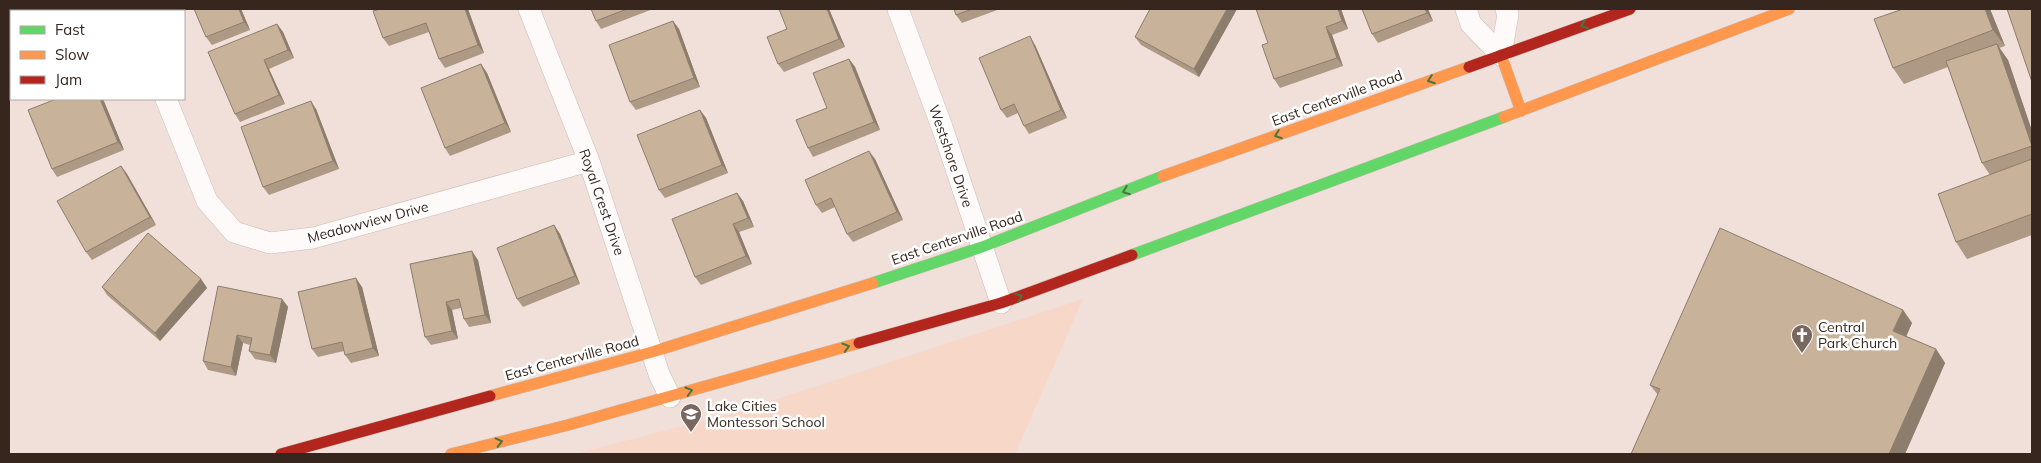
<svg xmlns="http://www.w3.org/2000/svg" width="2041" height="463" viewBox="0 0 2041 463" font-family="Mulish,sans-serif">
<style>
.built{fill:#f7d7c8}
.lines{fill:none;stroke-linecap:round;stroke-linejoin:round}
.street-casing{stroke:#cbbbb4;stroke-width:22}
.fast-casing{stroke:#cbbbb4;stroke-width:12}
.slow-casing{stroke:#cbbbb4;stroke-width:12}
.jam-casing{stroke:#cbbbb4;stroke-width:12}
.street{stroke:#fdfaf9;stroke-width:21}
.fast{stroke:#63d668;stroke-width:11}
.slow{stroke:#ff974d;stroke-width:11}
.jam{stroke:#b3261e;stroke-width:11}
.wall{fill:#ad9984}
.shaded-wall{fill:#8d7d6c}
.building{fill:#c9b29a;stroke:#8d7d6c}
.oneway{stroke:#4b753f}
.labels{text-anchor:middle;stroke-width:5;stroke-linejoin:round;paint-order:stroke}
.street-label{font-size:14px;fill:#37261d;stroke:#fff}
.poi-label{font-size:14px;fill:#37261d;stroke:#fff;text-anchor:start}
</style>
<rect width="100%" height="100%" fill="#f0e0d9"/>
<!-- built -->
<path class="built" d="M1083 299 1015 454H574L737 412Z"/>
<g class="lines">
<!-- street casing -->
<g class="street-casing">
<path id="street" d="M131 9 132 11
M529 9 589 161 659 374 670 397
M898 9 942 127 1001 303
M1466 9 1471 24 1501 55 1508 14 1506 9
M166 99 207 201 234 232 270 243 313 238 589 161"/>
</g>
<!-- fast casing -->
<g class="fast-casing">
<path id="fast" d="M1132 255 1504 117
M873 283 982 247 1163 176"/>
</g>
<!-- slow casing -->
<g class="slow-casing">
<path id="slow" d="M1501 55 1521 111
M1504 117 1789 9
M1163 176 1469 67
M490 396 652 352 873 283
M451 454 568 425 859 343"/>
</g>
<!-- jam casing -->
<g class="jam-casing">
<path id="jam" d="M1469 67 1630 9
M859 343 1001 303 1132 255
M281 454 490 396"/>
</g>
<!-- street -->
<use href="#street" class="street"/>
<!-- fast -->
<use href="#fast" class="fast"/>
<!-- slow -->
<use href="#slow" class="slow"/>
<!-- jam -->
<use href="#jam" class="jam"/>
</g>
<!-- wall -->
<path class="wall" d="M9 9H31L25 11H11V17L9 18Z
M194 9H241L250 30 212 45 206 37Z
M380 9H468L484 53 445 68 439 59 429 32 389 46 383 38Z
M591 9H653L601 29 596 21Z
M829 9 845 47 784 72 778 64 787 29Z
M954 9H1000L962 23 956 15Z
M1237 9 1199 77 1141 45 1135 37Z
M1341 9 1348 29 1332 35 1343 66 1280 88 1274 79 1268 43Z
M1428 9 1433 21 1378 43 1372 34Z
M1990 9 2005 46 1999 48 2008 60 2032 131V235L1967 259 1956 242 1990 175 1982 163 1948 67 1904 84 1893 68Z
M673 21 679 29 700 87 636 110 630 102Z
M277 24 283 32 294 58 269 69 285 104 240 122 235 114Z
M1035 45 1067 118 1029 134 1024 126 1018 113 1007 118 1001 110Z
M849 59 855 67 880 130 813 157 808 148 827 108Z
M481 64 487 73 511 132 450 156 445 148Z
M103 99 124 150 57 177 52 169Z
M316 109 339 169 269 195 263 187Z
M700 110 706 118 728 173 665 198 659 190Z
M875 159 903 220 853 242 847 234 835 207 822 213 816 205Z
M121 166 127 174 156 225 92 260 86 252Z
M737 193 743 201 754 227 739 232 752 264 701 285 695 277Z
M554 225 560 234 580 284 523 307 517 299Z
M478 260 491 323 469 327 464 319 461 308 452 310 458 339 431 345 425 337 410 264Z
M201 279 207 288 160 341 107 295 102 287Z
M362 287 379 356 351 363 345 355 344 351 318 357 312 349Z
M282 299 288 307 276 363 255 359 249 351 250 345 243 343 236 376 208 370 203 361Z
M1903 310 1912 323 1906 336 1936 349 1945 363 1905 454H1631L1658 395 1650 385Z"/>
<!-- shaded-wall -->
<path class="shaded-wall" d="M239 9H241L250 30 244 22Z
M465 9H468L484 53 478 45Z
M827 9H829L845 47 839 39Z
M1227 9H1237L1199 77 1194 69Z
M1338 9H1341L1348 29 1342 21Z
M1425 9H1428L1433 21 1427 13Z
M1985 9H1990L2005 46 1993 30Z
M673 21 679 29 700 87 694 78Z
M277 24 283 32 294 58 288 50Z
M1326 27 1332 35 1343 66 1337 58Z
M1030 36 1035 45 1067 118 1061 110Z
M1997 44 2008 60 2032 131V147Z
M849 59 855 67 880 130 874 122Z
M264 60 269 69 285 104 279 95Z
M481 64 487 73 511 132 505 123Z
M100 99H103L124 150 118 142Z
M311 101 316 109 339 169 333 161Z
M700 110 706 118 728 173 722 165Z
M869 151 875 159 903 220 897 212Z
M121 166 127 174 156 225 150 217Z
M737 193 743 201 754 227 748 218Z
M733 224 739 232 752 264 746 256Z
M554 225 560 234 580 284 575 276Z
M472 251 478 260 491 323 485 315Z
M356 278 362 287 379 356 373 348Z
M201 279 207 288 160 341 155 333Z
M282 299 288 307 276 363 270 355Z
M446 302 452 310 458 339 452 331Z
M1903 310 1912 323 1903 344 1893 331Z
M237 335 243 343 236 376 231 367Z
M1936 349 1945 363 1905 454H1889Z"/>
<!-- building -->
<path class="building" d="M55 9H66L68 11H49Z
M194 9H239L244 22 206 37Z
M380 9H465L478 45 439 59 426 23 383 38 373 11Z
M591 9H627L596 21Z
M779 9H827L839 39 778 64 767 37 787 29Z
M954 9H972L956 15Z
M1150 9H1227L1194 69 1135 37Z
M1256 9H1338L1342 21 1326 27 1337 58 1274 79 1262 45 1268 43Z
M1362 9H1425L1427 13 1372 34Z
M1903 9H1985L1993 30 1893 68 1874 19Z
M2007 9H2032V82Z
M673 21 694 78 630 102 609 45Z
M277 24 288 50 264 60 279 95 235 114 208 52Z
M1030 36 1061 110 1024 126 1014 104 1001 110 979 58Z
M1997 44 2032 146 1982 163 1946 61Z
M11 50V67L9 61V51Z
M849 59 874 122 808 148 796 120 827 108 813 73Z
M481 64 505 123 445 148 421 88Z
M56 99H100L118 142 52 169 28 110Z
M311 101 333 161 263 187 241 127Z
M700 110 722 165 659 190 637 135Z
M869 151 897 212 847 234 831 198 816 205 805 180Z
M2032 159V214L1956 242 1938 194Z
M121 166 150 217 86 252 57 201Z
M737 193 748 218 733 224 746 256 695 277 672 219Z
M554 225 575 276 517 299 497 248Z
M1720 228 1903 310 1893 331 1936 349 1889 454H1631L1660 389 1650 385Z
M148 233 201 279 155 333 102 287Z
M472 251 485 315 464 319 459 299 446 302 452 331 425 337 410 264Z
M356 278 373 348 345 355 342 342 312 349 298 292Z
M218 286 282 299 270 355 249 351 252 338 237 335 231 367 203 361Z"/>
<!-- one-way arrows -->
<defs><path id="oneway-chevron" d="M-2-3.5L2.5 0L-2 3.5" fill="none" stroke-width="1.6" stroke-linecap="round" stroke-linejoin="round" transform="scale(1.25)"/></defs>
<g class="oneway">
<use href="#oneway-chevron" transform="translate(1584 25) rotate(160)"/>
<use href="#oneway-chevron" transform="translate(1431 80) rotate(160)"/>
<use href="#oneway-chevron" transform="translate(1278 135) rotate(160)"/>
<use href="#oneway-chevron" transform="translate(1126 191) rotate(159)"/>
<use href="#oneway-chevron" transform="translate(1019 297) rotate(-20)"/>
<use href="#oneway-chevron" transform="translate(846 347) rotate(-16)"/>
<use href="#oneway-chevron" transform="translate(689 391) rotate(-16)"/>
<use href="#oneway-chevron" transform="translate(499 442) rotate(-14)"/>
</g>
<!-- icons -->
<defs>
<g id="church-pin" transform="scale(1.125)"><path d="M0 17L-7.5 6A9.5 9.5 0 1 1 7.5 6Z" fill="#78675f" stroke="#fff"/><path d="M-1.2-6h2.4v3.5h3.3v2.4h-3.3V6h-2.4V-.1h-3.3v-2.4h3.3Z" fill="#fff"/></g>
<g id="school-pin" transform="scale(1.125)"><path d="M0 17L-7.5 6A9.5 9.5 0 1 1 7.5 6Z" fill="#78675f" stroke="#fff"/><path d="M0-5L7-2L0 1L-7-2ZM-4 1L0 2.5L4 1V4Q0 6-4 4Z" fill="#fff"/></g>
</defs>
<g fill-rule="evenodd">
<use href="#church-pin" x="1802" y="335"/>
<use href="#school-pin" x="691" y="414"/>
</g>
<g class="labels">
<!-- street labels -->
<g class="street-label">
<text transform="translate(1337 98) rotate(-20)" y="5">East Centerville Road</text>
<text transform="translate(951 156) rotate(71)" y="5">Westshore Drive</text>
<text transform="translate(602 202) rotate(71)" y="5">Royal Crest Drive</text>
<text transform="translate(368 222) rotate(-15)" y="5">Meadowview Drive</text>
<text transform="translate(957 238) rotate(-19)" y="5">East Centerville Road</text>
<text transform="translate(572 358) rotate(-15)" y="5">East Centerville Road</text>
</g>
<!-- poi labels -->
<g class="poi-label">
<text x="1818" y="332">Central<tspan x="1818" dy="16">Park Church</tspan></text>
<text x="707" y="411">Lake Cities<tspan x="707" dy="16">Montessori School</tspan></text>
</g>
</g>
<!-- border -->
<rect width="2041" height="463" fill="none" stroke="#37261d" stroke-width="20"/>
<!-- legend -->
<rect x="10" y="10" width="175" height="90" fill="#ffffff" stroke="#afa8a5"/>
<rect x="20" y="26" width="25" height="8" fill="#63d668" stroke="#afa8a5"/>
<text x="55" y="35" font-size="15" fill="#37261d">Fast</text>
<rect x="20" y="51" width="25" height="8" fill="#ff974d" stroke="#afa8a5"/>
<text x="55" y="60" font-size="15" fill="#37261d">Slow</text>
<rect x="20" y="76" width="25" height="8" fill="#b3261e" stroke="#afa8a5"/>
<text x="55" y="85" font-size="15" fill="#37261d">Jam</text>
</svg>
